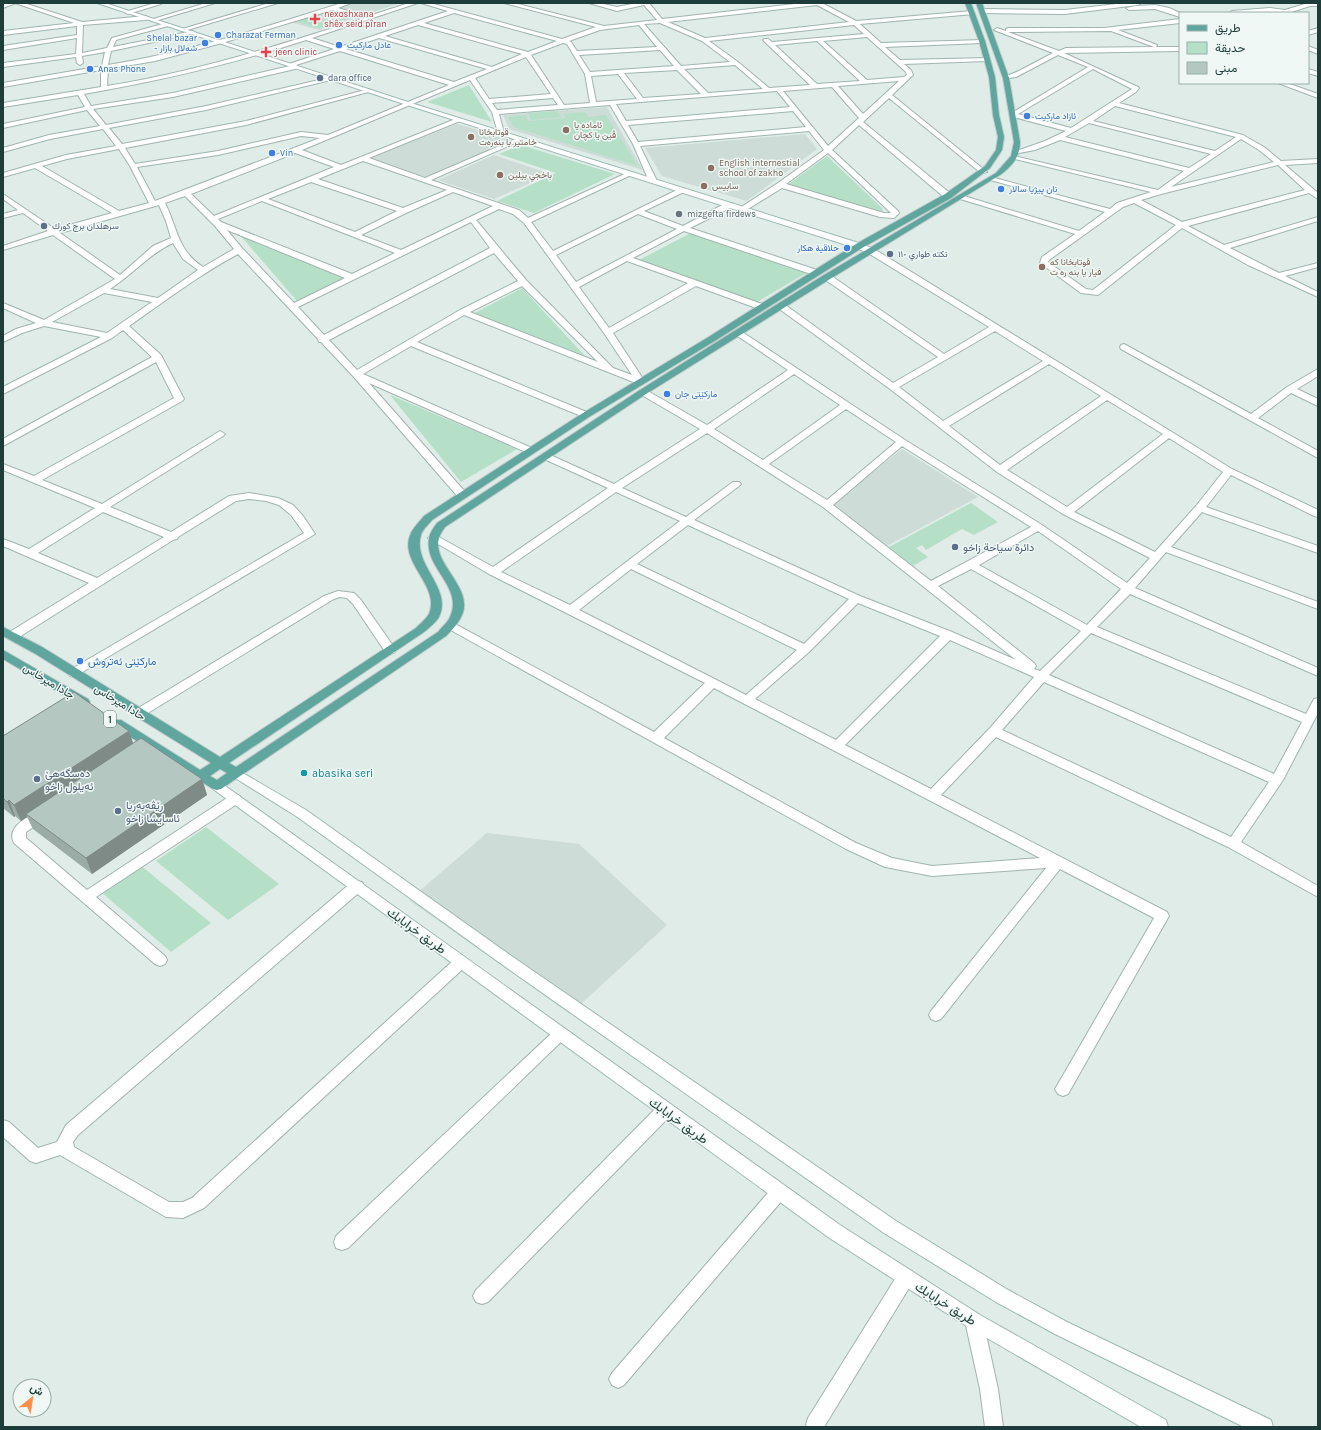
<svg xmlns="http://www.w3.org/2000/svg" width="1321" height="1430" viewBox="0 0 1321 1430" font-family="Karla,Vazirmatn,sans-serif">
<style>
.built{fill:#cddcd7}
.green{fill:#b5e0c7}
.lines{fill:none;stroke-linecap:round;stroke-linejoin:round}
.street-casing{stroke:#a1b4b0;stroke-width:2}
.secondary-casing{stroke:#9cb9b3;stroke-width:2}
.primary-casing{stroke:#c0c9c8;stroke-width:2}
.street{fill:#fff;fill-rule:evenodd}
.secondary{fill:#fff;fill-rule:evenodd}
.primary{fill:#5ea69e;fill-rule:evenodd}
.wall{fill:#9baba6}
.shaded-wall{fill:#7e8b87}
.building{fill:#b4c7c1;stroke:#7e8b87}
.health-dot{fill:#e0444e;stroke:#eff8f5;stroke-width:1.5}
.shop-dot{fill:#3f7fe0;stroke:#eff8f5;stroke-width:1.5}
.service-dot{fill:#5c6f8a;stroke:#eff8f5;stroke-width:1.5}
.education-dot{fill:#8d6e63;stroke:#eff8f5;stroke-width:1.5}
.worship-dot{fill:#6b7280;stroke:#eff8f5;stroke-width:1.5}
.culture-dot{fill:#0f9aa8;stroke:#eff8f5;stroke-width:1.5}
.labels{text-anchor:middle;stroke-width:3;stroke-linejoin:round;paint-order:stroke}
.far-health-label{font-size:9px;fill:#be3a42;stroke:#eff8f5;text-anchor:start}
.far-shop-label{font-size:9px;fill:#366cbe;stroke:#eff8f5;text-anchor:start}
.far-service-label{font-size:9px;fill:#4e5e75;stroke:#eff8f5;text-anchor:start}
.far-education-label{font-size:9px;fill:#785e54;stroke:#eff8f5;text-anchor:start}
.far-worship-label{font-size:9px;fill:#5b616d;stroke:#eff8f5;text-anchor:start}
.shield{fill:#eff8f5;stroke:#5d7572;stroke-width:1}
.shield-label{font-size:10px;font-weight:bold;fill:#1e3d3a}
.service-label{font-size:11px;fill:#4e5e75;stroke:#eff8f5;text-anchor:start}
.shop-label{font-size:11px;fill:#366cbe;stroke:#eff8f5;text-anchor:start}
.street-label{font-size:11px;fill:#1e3d3a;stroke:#eff8f5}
.culture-label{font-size:11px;fill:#0d838f;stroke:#eff8f5;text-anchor:start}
.near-street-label{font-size:13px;fill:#1e3d3a;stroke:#eff8f5}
</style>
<rect width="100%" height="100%" fill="#dfece8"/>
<!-- built -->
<path class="built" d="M351 3H400L362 16 336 8Z
M329 9 357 17 319 30 290 22Z
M607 107 643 170 509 129 503 115Z
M457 124 512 140 426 177 371 158Z
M805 134 817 149 747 201 662 176 645 148Z
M494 155 551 174 494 199 438 180Z
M902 449 978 497 887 546 832 505Z
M487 833 579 844 667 925 570 1014 409 900Z"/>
<!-- green -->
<path class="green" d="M348 17 351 18 319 28 295 21 306 18 327 24Z
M469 85 492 122 427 102Z
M558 111 561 117 531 120 528 113Z
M585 112 589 117 606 115 638 166 514 127 508 117 526 115 528 121 566 118 563 114Z
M521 145 615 174 534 213 497 201 556 173 499 154Z
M827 156 882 208 883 210 881 212 875 211 789 184Z
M691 233 808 272 757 302 639 260Z
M240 235 345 278 297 301Z
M522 288 586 357 475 313Z
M390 395 517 449 461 482Z
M971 503 998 522 974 535 962 529 926 550 922 545 916 548 928 557 913 566 889 547Z
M206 827 279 884 228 920 156 861Z
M140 865 211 923 171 952 100 891Z"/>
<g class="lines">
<!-- street casing -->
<g class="street-casing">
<path id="street" d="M15 3H24L82 22 146 16 149 18 146 20 83 25 82 53 107 48 112 38 166 23 168 24V26L116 40 113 47 193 31 196 33 111 51 108 65C188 52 265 27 342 3H351L338 8 366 17 409 3H418L312 38 340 47 448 11 421 3H430L562 39 596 27 504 3H514L604 26 657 20 644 5 617 11 589 3H599L617 7 637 3H649L662 19 803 3H822L856 21 972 11 974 12V14L860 24 881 43 984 40 985 41 982 43 885 47 900 60 989 58 990 59 987 61 904 64 911 70 913 75 892 95 987 172 981 173 889 98 863 122 951 194V198H945L859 125 832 150 898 211 899 213 894 218 880 217 782 188 743 212H740V208L778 183 824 150 809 131 640 146 657 181 653 183 649 181 633 144 610 105 499 114 504 133 501 135 498 133 492 112 470 80 302 150 341 165 458 118 460 119V121L369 158 425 178 518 138H522V140L431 180 519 210 528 218 629 172 631 173V175L531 222 553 251 681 188H684V192L644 211 683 226 726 203H732V207L690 228 820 271 821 273 817 275H814L684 231 633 258 765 305 766 307 765 309H759L696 286 613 333 645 382 641 385 464 315 417 342 589 413 591 415 586 418 411 346 363 374 534 449 536 451 531 454 528 453 369 383 467 494 468 496 463 499 459 498 353 376 321 342H319L318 339 238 254C199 275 165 301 129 326L161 355 184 399 182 401 42 480 102 504 220 431 225 434 223 436 110 507 171 532 229 496 249 493 278 498 293 505 303 516 315 534 74 677 70 676 68 673 70 670 304 533 291 515 279 505 266 501 249 499 236 501 178 537 177 539 173 540 16 639H8L6 636 8 633 89 583 3 546V539L29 549 95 508 3 470V464L34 476 174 398 156 362 3 446V439L152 357 123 330 112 338 3 394V387L101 337 44 326 22 333 3 342V336L16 329 36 323 3 308V303L44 320 115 279 53 235 3 250V246L48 231 23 213 3 218V214L18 210 3 199V194L55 229 112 213 35 168 3 177V173L66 155 116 146 103 129 50 139 3 152V148L49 135 100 126 87 110 3 128V124L85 107 78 95 3 107V103L101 87V70L3 87V83L102 66 105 52 82 56 83 63 80 65 77 63 76 57 3 67V63L76 54 77 38 3 50V46L77 35V26L3 35V31L74 23ZM817 5 849 22 705 38 668 22ZM332 10 361 19C277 46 194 72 107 86L108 69 155 61 222 43ZM454 13 557 41 528 52 424 23ZM660 23 702 41 730 62 681 66 644 24ZM418 25 522 54 492 67 385 36ZM639 25 657 47 577 51 571 42 569 41 600 30ZM854 25 864 34 772 42 768 39H764L763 40 768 45 810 85 769 88 738 62 709 41ZM867 37 906 72 907 75 904 77 867 80 823 41ZM379 38 487 69 454 82 346 49ZM306 40 334 49 289 64 290 66 173 93 91 106 84 94C159 81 233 64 306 40ZM817 41 860 81 817 84 775 45ZM563 43 567 44 585 74 590 103 564 105 531 55ZM660 50 674 66 590 72 579 55ZM340 51 449 85 328 135 301 132 218 151 135 164 125 148 246 125 372 91 369 89 246 121 122 144 109 128 206 110 335 79 332 77 206 106 106 125 93 109 173 97 295 69 298 67 296 65ZM526 57 551 94 489 99 475 78ZM735 65 763 89 708 93 684 69ZM677 70 701 94 643 98 624 73ZM618 74 637 99 596 102 591 76ZM899 81 863 114 838 86ZM832 87 859 118 828 146 783 91ZM777 91 790 107 626 121 616 104ZM553 98 558 105 497 110 492 103ZM793 111 806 127 638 142 628 125ZM301 136 320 138 155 201 137 167 218 155ZM119 149 130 166 149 203 119 211 42 166 67 159ZM295 153 334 167 214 216 191 194ZM828 153 891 213H884L786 184ZM363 161 447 190 403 208 318 179ZM311 182 397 211 355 232 268 199ZM453 192 493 206 401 250 361 235 406 213ZM185 196 215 226 234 249 203 267C177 250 178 229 165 203ZM262 201 395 253 352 274 221 222 218 219ZM159 205 166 221 171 238 153 246 120 275 60 233ZM499 209 513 214 524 223 604 333 632 375 613 368 526 280 476 220ZM638 214 677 229 576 282 556 255ZM471 222 490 248 324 335 298 307ZM227 230 345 278 294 303 242 248ZM173 243 183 259 198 270 158 298 110 289C132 275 149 254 173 243ZM494 253 518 281 460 310 357 370 329 340ZM627 261 688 283 609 328 579 287ZM522 286 598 362 470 312ZM104 293 152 302 107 333 52 322ZM103 512 164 537 97 578 38 553Z
M155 3 161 4 128 14 125 12Z
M206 3H215L155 21 150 20Z
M269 3H278L184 31 179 30Z
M1125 3H1141L1138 5 1065 14 982 13 979 11 982 9 1065 10Z
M1308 3H1318V6H1310L1288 13 1270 12 1229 13 1232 11 1270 8 1285 10Z
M1155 5 1169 8 1180 13V17L1155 9 1129 10 1126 8 1136 6Z
M1180 19V23L1118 30 1157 45 1156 47H1180V51L1064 53 1138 87 1139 88 1136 92 1119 103 1243 135 1264 147 1281 161 1318 159V163L1285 165 1318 193V199L1309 193 1188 226 1224 245 1318 217V221L1230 248 1279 273 1318 263V267L1285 276 1318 292V297L1248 265 1182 228 1098 295 1081 293 1040 263 1042 257 1075 234 957 198 958 196H964L1079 231 1105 212 987 179 991 177 1110 209 1117 203 1151 192 1011 158 1014 156 1158 190 1184 171 1060 140 1035 150 1014 154V152L1045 141 1066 131 1010 116V114L1088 67 1058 55 1016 77 1004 79V77L1019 71 1053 53 994 30 997 28 1006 31V29L1008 28H1104ZM1111 31 1154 47 1066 48 1059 51 1008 32ZM1093 69 1132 89 1071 128 1018 114ZM1115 106 1236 137 1215 151 1093 121ZM1089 123 1211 154 1189 168 1065 137ZM1241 139 1259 150 1274 162 1171 187ZM1278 165 1305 190 1182 222 1141 200 1161 194ZM1134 203 1176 225 1093 290 1086 289 1048 262 1049 260 1123 207Z
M1318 28V32L1308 35V31Z
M1308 46 1318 50V54L1308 50Z
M1308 69 1318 72V76L1308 73Z
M1278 83H1287L1318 94V98Z
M856 244H862L874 249 1232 469 1318 510V517L1314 516 1231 475 1206 507 1318 546V553L1202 512 1171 547 1318 602V609L1166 552 1135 588 1318 668V676L1130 594 1097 627 1306 714 1314 699 1318 698V713L1283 780 1241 842 1318 886V897L1228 847 996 737 941 795 1167 912 1169 916 1068 1094 1063 1096 1058 1094 1055 1089 1058 1084 1154 918 1060 869 941 1019 936 1021 931 1019 929 1015 931 1011 1046 868 932 876 885 867 846 849 447 628 445 626 447 624H455L654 732 705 683 489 574 428 538 433 535 437 536 493 567 608 488 542 458 540 456 542 454H548L614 484 700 429 640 394 638 392 640 390H646L707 425 788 370 736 335 735 333 736 331 739 330 905 440 1042 525 1127 583 1150 558 1063 514 997 472 890 389 778 308 777 306 778 304H784L893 383 938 357 824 279V275H830L944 354 989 327 868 253 856 248ZM995 331 1043 361 943 421 899 387ZM1049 364 1101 396 1000 465 949 426ZM794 374 840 405 763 460 714 429ZM1107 400 1163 434 1067 507 1007 470ZM846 409 896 442 827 500 769 464ZM707 433 823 507 1016 660 952 632 860 596 694 520 739 486 741 484 739 482H733L686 517 622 488ZM1169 438 1223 472 1196 506 1155 552 1074 512ZM902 446 1031 527 931 581 833 505ZM616 492 680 521 570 605 501 572ZM688 525 849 599 804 644 637 564ZM1038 531 1121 589 1087 625 979 565ZM631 569 797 650 746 695 579 610ZM971 569 1081 631 1040 671 1034 669 1036 666 1034 663 938 586ZM858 603 940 636 836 740 755 699 809 652ZM1091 633 1302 722 1274 774 1049 675ZM950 640 1034 677 990 728 931 789 845 745ZM1044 682 1269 782 1231 837 1002 730ZM714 688 1040 858 932 866 892 858 856 843 664 738Z
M1124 344 1251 414 1287 387 1318 369V376L1297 389 1318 399V406L1291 393 1258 418 1318 451V458L1121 349 1120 347 1121 345Z
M338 591 354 593 361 600 396 650 394 653H386L353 604 347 598 339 597 332 600 143 716H135L133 713 135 710 324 596Z
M235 794 240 796 241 799 240 802 96 897 165 956 167 960 165 964 160 966 155 964 14 843C12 839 11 833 15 828 19 821 40 808 48 811L49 814 48 817 26 832V838L87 890 230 796Z
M357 881 362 882 364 886 362 890 78 1135 73 1142 74 1147 169 1202H183L192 1198 456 958 461 956 466 958 468 962 466 966 204 1208 183 1218 166 1217 60 1155 36 1163 30 1161 3 1137V1120L9 1122 38 1148 57 1142 66 1125 352 882Z
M560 1028 565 1030 567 1034 565 1038 348 1248 342 1250 336 1248 334 1242 336 1236 555 1030Z
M665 1103 671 1105 673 1110 671 1115 488 1302 482 1304 476 1302 473 1296 476 1290 659 1105Z
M779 1185 785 1187 787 1192 785 1197 624 1385 618 1388 612 1385 609 1379 612 1373 773 1187Z
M906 1269 912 1271 915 1277 912 1283 824 1427H807L806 1425 808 1418 900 1271Z
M974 1312 980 1315 983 1321 998 1389 1003 1427H985L980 1389 965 1321 968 1315Z"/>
</g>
<!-- secondary casing -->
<g class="secondary-casing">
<path id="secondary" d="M7 3H16L3 8V4Z
M97 3H105L411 103 862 244 863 246 859 248H856L407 105Z
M236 769 306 810 510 955 896 1221 1008 1290 1067 1322 1271 1420 1273 1427H1244L1055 1334 996 1302 884 1233 500 963 296 816 232 776 230 773 232 770Z
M217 782 221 783 840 1225 980 1315 1166 1420 1168 1427H1141L968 1327 828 1237 213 789 211 786 213 783Z"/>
</g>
<!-- primary casing -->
<g class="primary-casing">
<path id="primary" d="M965 3H971L985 41 995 77 999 115 1004 137 1002 150 990 168 951 198 862 248 713 342 589 417 432 520C428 525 422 530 421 535 412 565 453 588 439 617 436 622 429 628 424 632L229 763 236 767 438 632C442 627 448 622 450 617 464 587 424 568 429 539 429 534 434 527 437 523L640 390 824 275 996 173 1011 156 1014 142 1003 78 976 3H982L1009 78 1020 142C1020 157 1012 166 1000 175L830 279 646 394 445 527C443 530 440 534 439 538 431 565 478 589 460 619 456 626 451 631 446 636L221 789 217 790 213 789 113 726 111 723 113 720H121L200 770 211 763 34 653 3 636V627L42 647 220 757 416 628C420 624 426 619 429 614 441 585 397 562 411 533 414 527 420 521 424 516L583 413 707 338 856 244 945 194 985 166 996 150 998 137 993 115 989 77 979 41ZM220 769 227 773 217 780 210 776Z
M3 650 88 699 90 702 88 705H80L3 659Z"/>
</g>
<!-- street -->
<use href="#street" class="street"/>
<!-- secondary -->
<use href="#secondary" class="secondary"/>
<!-- primary -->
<use href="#primary" class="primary"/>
</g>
<!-- wall -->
<path class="wall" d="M129 731 133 743 202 779 207 795 92 874 33 829 27 817 21 821 15 816 14 817 3 808V736Z"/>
<!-- shaded-wall -->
<path class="shaded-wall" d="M129 731 134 746 26 814 27 817 21 821 14 805Z
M202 779 207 795 92 874 86 858Z
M9 800 15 816 14 817 7 802Z"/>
<!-- building -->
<path class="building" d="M74 692 129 731 14 805 9 800 7 802 3 798V736Z
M141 738 202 779 86 858 26 814Z"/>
<!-- markers -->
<g class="health-dot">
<path d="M313 13h4v4h4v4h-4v4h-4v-4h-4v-4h4z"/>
<path d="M264 46h4v4h4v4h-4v4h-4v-4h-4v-4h4z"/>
</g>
<g class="shop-dot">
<circle cx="218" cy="35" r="4"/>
<circle cx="205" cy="43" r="4"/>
<circle cx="339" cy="45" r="4"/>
<circle cx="90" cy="69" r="4"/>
<circle cx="1027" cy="116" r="4"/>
<circle cx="272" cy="153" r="4"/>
<circle cx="1001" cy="189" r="4"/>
<circle cx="847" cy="248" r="4"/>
<circle cx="667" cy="394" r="4"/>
<circle cx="80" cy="661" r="4"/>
</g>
<g class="service-dot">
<circle cx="320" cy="78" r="4"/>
<circle cx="44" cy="226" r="4"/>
<circle cx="890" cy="254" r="4"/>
<circle cx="955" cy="547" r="4"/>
<circle cx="37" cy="779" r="4"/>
<circle cx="118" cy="811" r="4"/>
</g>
<g class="education-dot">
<circle cx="566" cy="130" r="4"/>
<circle cx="471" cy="137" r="4"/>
<circle cx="711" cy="168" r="4"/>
<circle cx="500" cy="175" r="4"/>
<circle cx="704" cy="186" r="4"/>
<circle cx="1042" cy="267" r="4"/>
</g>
<circle class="worship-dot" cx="679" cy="214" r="4"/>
<circle class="culture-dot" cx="304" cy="773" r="4"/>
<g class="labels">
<!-- far-health labels -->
<g class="far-health-label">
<text x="324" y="17">nexoshxana<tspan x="324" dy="10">shêx seid pîran</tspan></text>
<text x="275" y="55">jeen clinic</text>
</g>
<!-- far-shop labels -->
<g class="far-shop-label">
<text x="226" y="38">Charazat Ferman</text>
<text x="197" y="41" text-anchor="end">Shelal bazar<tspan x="197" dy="10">- شەلال بازار</tspan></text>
<text x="347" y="48">عادل ماركيت</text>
<text x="98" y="72">Anas Phone</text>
<text x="1035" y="119">ئازاد ماركيت</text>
<text x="280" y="156">Vin</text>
<text x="1009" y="192">نان پيژيا سالار</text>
<text x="839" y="251" text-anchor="end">حلاقية هكار</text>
<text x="675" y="397">مارکێتی جان</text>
</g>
<!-- far-service labels -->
<g class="far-service-label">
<text x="328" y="81">dara office</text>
<text x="52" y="229">سرهلدان برج كورك</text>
<text x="898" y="257">نكته طواري ١١٠</text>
</g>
<!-- far-education labels -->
<g class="far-education-label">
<text x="574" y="128">ئاماده یا<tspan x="574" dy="10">ڤین یا کچان</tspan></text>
<text x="479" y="135">قوتابخانا<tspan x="479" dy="10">خامتیر یا بنەرەت</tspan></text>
<text x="719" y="166">English internestial<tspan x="719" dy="10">school of zakho</tspan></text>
<text x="508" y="178">باخجي بيلين</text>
<text x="712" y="189">سابيس</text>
<text x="1050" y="265">قوتابخانا كه<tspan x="1050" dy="10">فيار يا بنه ره ت</tspan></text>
</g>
<!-- far-worship labels -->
<g class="far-worship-label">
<text x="687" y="217">mizgefta firdews</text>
</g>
<!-- shield labels -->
<rect class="shield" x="104" y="711" width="12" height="16" rx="3"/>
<g class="shield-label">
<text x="110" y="723">1</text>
</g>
<!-- service labels -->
<g class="service-label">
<text x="963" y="551">دائرة سياحة زاخو</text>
<text x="45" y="777">ده‌سگه‌هێ<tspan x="45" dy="13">ئه‌يلول زاخو</tspan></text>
<text x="126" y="809">رێڤه‌به‌ريا<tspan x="126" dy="13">ئاسايشا زاخو</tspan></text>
</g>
<!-- shop labels -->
<g class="shop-label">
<text x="88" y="665">مارکێتی ئەتروش</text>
</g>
<!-- street labels -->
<g class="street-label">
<text transform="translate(49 681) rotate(31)" y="4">جادا ميرخاس</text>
<text transform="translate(120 702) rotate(32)" y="4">حادا ميرخاس</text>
</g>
<!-- culture labels -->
<g class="culture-label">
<text x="312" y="777">abasika seri</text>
</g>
<!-- near-street labels -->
<g class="near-street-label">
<text transform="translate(417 930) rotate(36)" y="5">طريق خرابابك</text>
<text transform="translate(679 1120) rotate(36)" y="5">طريق خرابابك</text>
<text transform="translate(946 1303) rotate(32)" y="5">طريق خرابابك</text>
</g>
</g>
<!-- border -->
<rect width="1321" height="1430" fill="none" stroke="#1e3d3a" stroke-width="8"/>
<!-- legend -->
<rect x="1179" y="12" width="130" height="72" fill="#eff8f5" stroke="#9badaa"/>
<rect x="1187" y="25" width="20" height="6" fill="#5ea69e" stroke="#9badaa"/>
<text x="1215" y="32" font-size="12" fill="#1e3d3a">طريق</text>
<rect x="1187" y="42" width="20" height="12" fill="#b5e0c7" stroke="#9badaa"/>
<text x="1215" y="52" font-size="12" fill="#1e3d3a">حديقة</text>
<rect x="1187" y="62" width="20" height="12" fill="#b4c7c1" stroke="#9badaa"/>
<text x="1215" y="72" font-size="12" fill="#1e3d3a">مبنى</text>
<!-- north arrow -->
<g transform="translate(32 1398) rotate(30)"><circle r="19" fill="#eff8f5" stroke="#9badaa"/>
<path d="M0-3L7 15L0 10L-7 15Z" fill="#ff904a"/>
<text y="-6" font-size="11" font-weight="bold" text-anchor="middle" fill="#1e3d3a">ش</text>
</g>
</svg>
